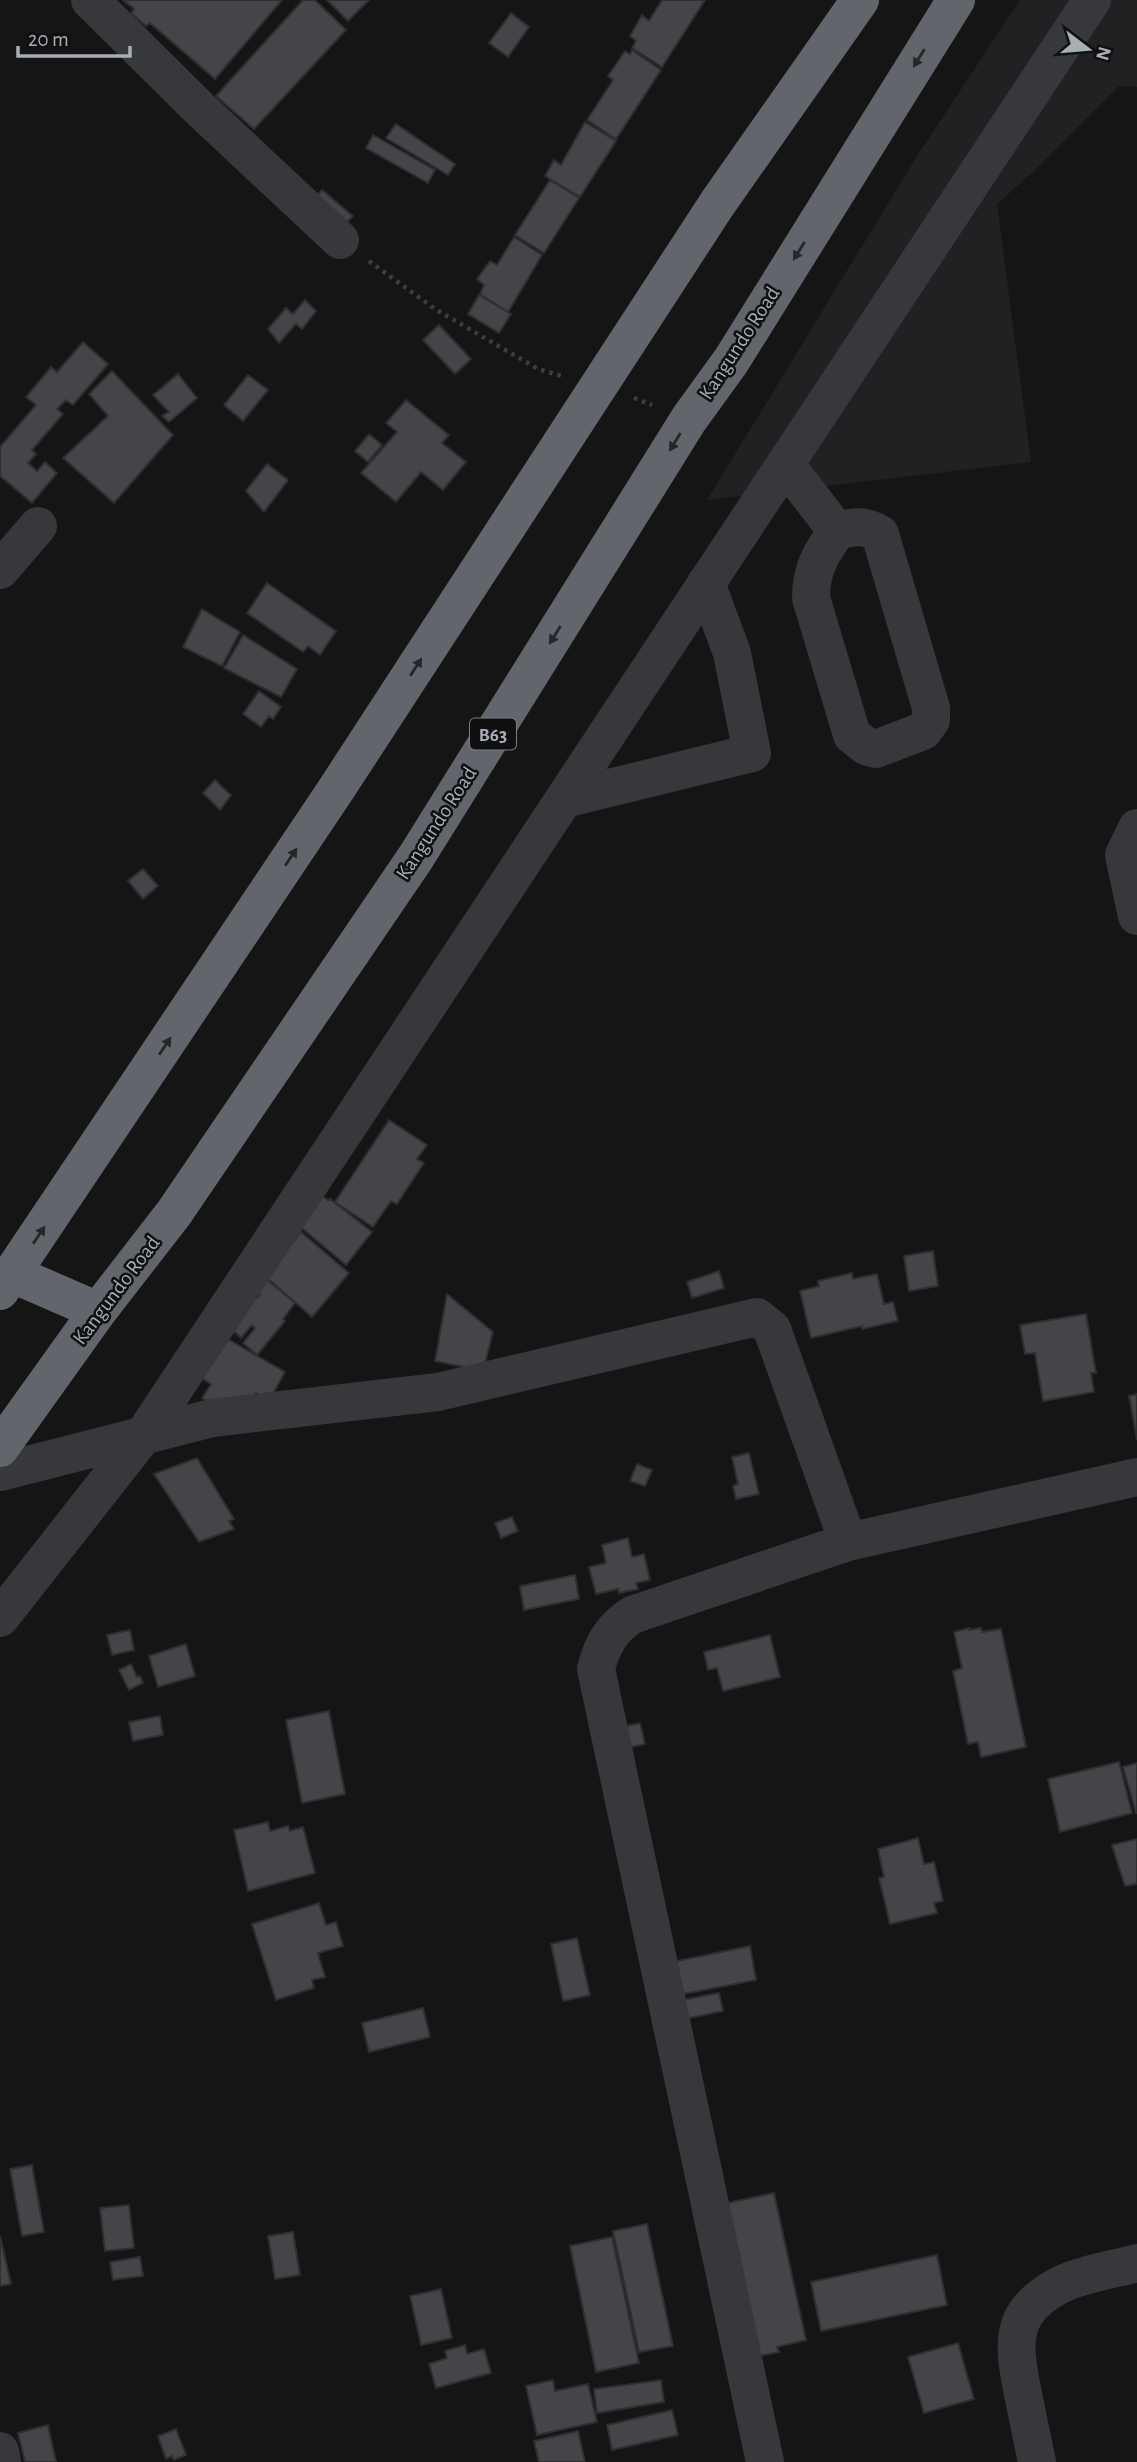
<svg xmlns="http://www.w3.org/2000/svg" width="1137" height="2462" viewBox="0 0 1137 2462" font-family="'Alegreya Sans',sans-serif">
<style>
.built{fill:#212123}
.building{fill:#444549;stroke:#2f2f32;stroke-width:2}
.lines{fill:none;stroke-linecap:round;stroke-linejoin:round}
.path{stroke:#3c3f42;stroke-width:4.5;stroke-dasharray:3.5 5;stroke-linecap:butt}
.minor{stroke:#36383b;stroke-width:38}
.highway{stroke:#62666c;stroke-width:38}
.oneway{fill:#242628}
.labels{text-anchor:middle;stroke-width:5;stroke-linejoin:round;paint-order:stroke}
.shield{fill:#101011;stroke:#7a7f84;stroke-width:2}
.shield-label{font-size:19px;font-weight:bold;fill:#a7aeb6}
.street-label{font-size:21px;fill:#a7aeb6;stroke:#101011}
</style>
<rect width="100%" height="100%" fill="#151516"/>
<!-- built -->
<path class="built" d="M1020 0H1137V87L1119 86 1036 169 997 204 1031 462 707 500 917 156Z"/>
<!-- building -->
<path class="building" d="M123 0H282L215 79 150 23 146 26 131 13 134 9Z
M303 0H315L346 30 254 129 216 96Z
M327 0H369L348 21Z
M662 0H705L662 67 632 48 636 41 630 36 642 15 649 21Z
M511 13 529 27 508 57 489 43Z
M632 50 661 70 616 139 587 120 613 80 608 76 625 51 630 54Z
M585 122 616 141 580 197 545 176 554 160 561 165Z
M396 124 455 164 448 175 386 138Z
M373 135 435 170 428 183 366 148Z
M550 180 579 198 544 253 515 235Z
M322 190 353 216 337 233 308 206Z
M514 237 542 255 508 312 480 294 484 285 477 279 490 261 497 265Z
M479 295 511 314 499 333 468 314Z
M305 300 316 311 302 329 296 324 279 343 268 329 286 308 293 314Z
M439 325 471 359 455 374 423 340Z
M83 342 108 364 73 405 66 400 57 409 63 414 32 450 36 454 28 463 37 471 45 462 57 473 32 503 0 476V447L36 405 26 397 51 367 57 372Z
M112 371 173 435 114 503 63 458 108 416 89 394Z
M178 374 197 398 169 422 162 416 169 412 153 395Z
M248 375 268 390 243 421 224 405Z
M406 400 449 435 442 443 466 462 443 490 421 472 396 502 361 473 397 432 386 423Z
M369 434 382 445 368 462 355 451Z
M267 464 288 480 264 512 246 491Z
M267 583 336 631 320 655 308 646 303 652 247 613Z
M202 609 240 632 222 666 183 647Z
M243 635 297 669 281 697 224 668Z
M259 691 281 707 273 719 269 716 261 727 243 714Z
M215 780 231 795 220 810 203 793Z
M143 869 158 886 143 899 128 881Z
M389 1120 427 1145 417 1159 424 1163 397 1204 391 1201 373 1227 335 1202Z
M314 1190 328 1200 330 1199 372 1232 346 1265 291 1219Z
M301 1232 349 1273 312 1317 265 1276Z
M933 1251 938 1286 909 1291 904 1256Z
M719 1271 724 1288 692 1298 687 1282Z
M852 1273 853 1279 877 1274 884 1304 893 1302 898 1321 862 1329V1326L811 1338 800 1291 819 1286 818 1281Z
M261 1275 295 1303 283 1319 285 1321 257 1355 243 1343 255 1328 252 1325 241 1338 225 1323 260 1295 250 1287Z
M447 1294 493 1332 483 1371 435 1361Z
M1086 1314 1096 1373H1091L1094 1392 1043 1401 1035 1353 1025 1354 1020 1325Z
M226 1338 285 1372 269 1401 256 1393 248 1407 226 1413 202 1398 211 1384 201 1378Z
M1137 1394V1440L1129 1396Z
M749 1453 759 1494 736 1499 733 1486 738 1484 732 1457Z
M197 1458 234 1519 229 1521 234 1529 199 1542 154 1474Z
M637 1464 652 1470 645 1486 630 1481Z
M512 1517 518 1531 501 1538 495 1523Z
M628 1538 632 1557 644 1554 650 1580 636 1583 638 1589 619 1593 618 1589 596 1594 589 1567 606 1563 602 1545Z
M575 1575 579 1599 524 1610 520 1586Z
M969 1628V1630L981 1628 982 1632 1001 1629 1026 1747 981 1757 978 1742 968 1744 953 1671 962 1668 954 1632Z
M130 1630 134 1650 112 1655 107 1635Z
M770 1635 780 1677 723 1691 717 1668 708 1670 704 1652Z
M186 1644 195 1676 158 1687 149 1656Z
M131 1664 137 1677 140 1676 143 1683 129 1690 119 1670Z
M329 1711 345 1794 302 1803 286 1720Z
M160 1716 163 1735 133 1741 129 1722Z
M640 1723 645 1744 627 1748 622 1727Z
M1119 1762 1132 1813 1060 1832 1048 1779Z
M1137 1763V1813H1136L1123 1767Z
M268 1822 270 1831 288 1826 290 1831 303 1827 315 1873 248 1891 234 1830Z
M918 1838 924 1864 934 1862 943 1901 934 1903 937 1913 890 1924 879 1878 884 1877 878 1849Z
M1137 1839V1884L1125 1886 1112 1845Z
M319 1903 326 1925 336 1922 343 1946 318 1953 325 1977 312 1980 314 1988 276 2000 252 1924Z
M577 1938 590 1995 563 2001 551 1944Z
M750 1946 756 1980 678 1995 672 1962Z
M719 1993 723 2011 680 2020 677 2001Z
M423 2008 430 2037 369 2052 362 2023Z
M32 2165 44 2232 22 2236 10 2169Z
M774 2193 806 2340 777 2347 779 2352 755 2357 718 2205Z
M129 2205 134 2248 105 2251 100 2208Z
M647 2224 673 2346 639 2352 613 2231Z
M293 2232 300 2275 275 2279 268 2236Z
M0 2236 11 2284 0 2286Z
M612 2237 639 2363 596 2372 570 2246Z
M937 2255 947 2305 821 2331 811 2282Z
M140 2257 143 2276 113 2280 110 2262Z
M441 2289 452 2338 421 2345 410 2296Z
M958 2343 974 2399 924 2413 908 2357Z
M465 2345 467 2354 484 2349 491 2373 436 2388 429 2364 447 2358 445 2351Z
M553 2380 555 2391 588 2384 597 2422 537 2435 526 2386Z
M661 2380 664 2402 597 2413 594 2389Z
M672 2410 678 2435 612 2450 607 2425Z
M48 2425 56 2462H25L18 2433Z
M176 2429 186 2455 174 2460 172 2456 166 2459 158 2436Z
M578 2431 585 2462H539L534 2441Z"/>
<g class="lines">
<!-- path -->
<path class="path" d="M369 261 435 309 538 369 562 376
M634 398 652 405"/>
<!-- minor -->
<path class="minor" d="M90 0 199 108 340 240
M785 464 837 531C821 553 811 569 811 598L852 735 866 746 876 749 923 731 931 720V708L880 534C865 525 855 526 837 531
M0 570 38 526
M564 799 752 753 732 653 706 583
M1137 828 1124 855 1137 916
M0 1472 212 1418 438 1392 757 1317 772 1329 848 1542
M0 1618 143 1436 1092 0
M0 2451 2 2462
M765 2462 596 1669C602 1645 611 1629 632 1615L848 1542 1137 1477
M1037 2462C1032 2439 1028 2417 1023 2394 1013 2344 1008 2312 1060 2285 1079 2275 1115 2269 1137 2263"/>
<!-- highway -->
<path class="highway" d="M13 1274 98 1311
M0 1291 337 788 717 204 860 0
M0 1448 98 1311 174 1213 416 857 689 419 731 361 956 0"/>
</g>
<!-- one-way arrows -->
<defs><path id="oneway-solid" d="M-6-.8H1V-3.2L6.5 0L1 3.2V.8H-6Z" transform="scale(1.75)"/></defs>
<g class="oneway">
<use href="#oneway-solid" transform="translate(919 58) rotate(122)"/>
<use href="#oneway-solid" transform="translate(799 251) rotate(122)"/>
<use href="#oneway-solid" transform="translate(675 442) rotate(122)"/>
<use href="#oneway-solid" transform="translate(555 635) rotate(122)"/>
<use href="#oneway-solid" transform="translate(416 667) rotate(-57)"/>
<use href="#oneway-solid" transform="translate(291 857) rotate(-56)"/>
<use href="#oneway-solid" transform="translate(165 1046) rotate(-56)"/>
<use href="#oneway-solid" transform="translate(39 1235) rotate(-56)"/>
</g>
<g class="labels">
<!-- shield labels -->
<rect class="shield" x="470" y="718.5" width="46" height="31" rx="5"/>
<g class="shield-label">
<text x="493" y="741">B63</text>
</g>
<!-- street labels -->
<g class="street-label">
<text transform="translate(739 343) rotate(-57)" y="7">Kangundo Road</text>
<text transform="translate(436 823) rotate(-57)" y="7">Kangundo Road</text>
<text transform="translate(116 1290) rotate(-53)" y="7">Kangundo Road</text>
</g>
</g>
<!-- north arrow -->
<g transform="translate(1088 49) rotate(106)" stroke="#101011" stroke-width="5" paint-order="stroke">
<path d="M0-5L12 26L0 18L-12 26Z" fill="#a7aeb6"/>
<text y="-10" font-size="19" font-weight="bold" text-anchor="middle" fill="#a7aeb6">N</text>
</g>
<!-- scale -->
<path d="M18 46v10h112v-10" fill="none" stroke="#a7aeb6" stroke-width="3.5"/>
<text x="28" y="46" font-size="21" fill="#a7aeb6" stroke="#101011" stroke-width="5" paint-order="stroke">20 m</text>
</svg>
